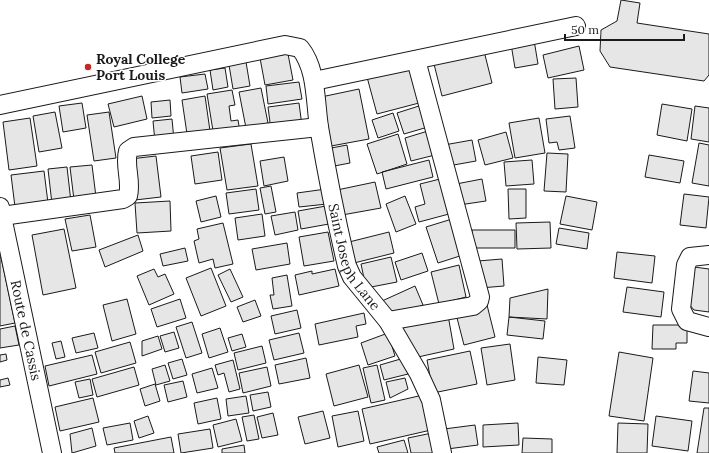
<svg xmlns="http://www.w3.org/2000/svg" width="709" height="453" viewBox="0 0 709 453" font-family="Lora,serif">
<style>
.building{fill:#e6e6e6;stroke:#1a1a1a}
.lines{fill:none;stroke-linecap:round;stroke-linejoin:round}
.minor-casing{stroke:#1a1a1a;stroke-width:20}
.minor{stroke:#fff;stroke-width:18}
.poi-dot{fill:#c62828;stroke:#fff;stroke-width:1.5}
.labels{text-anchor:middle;stroke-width:3;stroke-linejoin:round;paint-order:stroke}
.poi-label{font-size:14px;font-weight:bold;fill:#1a1a1a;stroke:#fff;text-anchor:start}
.street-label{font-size:14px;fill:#1a1a1a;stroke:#fff}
</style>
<rect width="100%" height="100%" fill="#fff"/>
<!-- building -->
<path class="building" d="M621 0 640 3 637 23 709 34V75L704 81 610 67 600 51 601 30 617 21Z
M534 40 538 64 515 68 511 44Z
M579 46 584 70 548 78 543 55Z
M484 51 492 83 442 96 434 64Z
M288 54 293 80 265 85 260 58Z
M246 62 250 86 233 89 229 65Z
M409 66 419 103 377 114 367 77Z
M225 68 228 87 213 90 210 70Z
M205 74 208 89 182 93 180 77Z
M576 78 578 107 555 109 553 79Z
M299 82 302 99 268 104 266 86Z
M261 88 268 123 246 128 239 92Z
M359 89 369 139 331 146 321 97Z
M232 90 235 105 229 106 231 121 238 120 240 132 214 137 207 94Z
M142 96 147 119 114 127 108 104Z
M205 96 210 131 187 134 182 100Z
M170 100 171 116 152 118 151 102Z
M82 103 86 128 63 132 59 106Z
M299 103 302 126 271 130 268 107Z
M662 104 692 109 687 141 657 135Z
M422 105 428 127 404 134 397 113Z
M695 106 709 108V142L691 139Z
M55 112 62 148 39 152 33 116Z
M109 112 116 158 94 161 87 115Z
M393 113 399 131 378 138 372 120Z
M570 116 575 148 559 150 557 142 549 143 546 119Z
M30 118 37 166 9 170 3 122Z
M539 118 545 153 515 158 509 123Z
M172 119 174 140 155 142 153 121Z
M428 131 435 155 411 161 405 138Z
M506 132 513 158 485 165 478 140Z
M398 134 407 164 377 174 367 144Z
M472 140 476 161 448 166 444 145Z
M699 143 709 145V186L692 183Z
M251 144 258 186 227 190 220 148Z
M347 145 350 163 329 167 326 149Z
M218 152 222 180 195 184 191 156Z
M547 153 568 154 566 192 544 191Z
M649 155 684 161 680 183 645 177Z
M156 156 161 197 135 200 130 159Z
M284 157 288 181 264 186 260 161Z
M429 160 433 177 386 189 382 172Z
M532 160 534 184 506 186 504 162Z
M92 165 96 197 74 200 70 167Z
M67 167 71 202 52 204 48 169Z
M44 171 48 203 15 207 11 175Z
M440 179 449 214 419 222 415 207 425 204 420 184Z
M482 179 486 201 459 205 456 184Z
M375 182 381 208 342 215 337 190Z
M271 186 276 212 265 214 260 188Z
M256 189 259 210 229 214 226 193Z
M326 189 327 204 299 207 297 193Z
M508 189H526V218L509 219Z
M684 194 709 197 706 228 680 225Z
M216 196 221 217 201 222 196 201Z
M405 196 416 224 396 232 386 204Z
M566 196 597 202 592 230 560 224Z
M170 201 171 231 137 233 135 203Z
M326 206 329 224 301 229 298 211Z
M295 212 298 230 275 235 271 216Z
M262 214 265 236 238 240 235 218Z
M90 215 96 247 72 251 65 219Z
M452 219 463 255 438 263 426 227Z
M550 222 551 248 517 249 516 223Z
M223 223 233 264 215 268 213 259 199 263 194 241 199 239 197 229Z
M559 228 589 233 587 249 556 244Z
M64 229 76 288 43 295 32 235Z
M472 230H515V248H472Z
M328 232 334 261 304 266 299 237Z
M389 232 394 253 354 263 349 242Z
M138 235 143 251 105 267 99 250Z
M287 243 290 264 256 270 252 249Z
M185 248 188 261 163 266 160 254Z
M617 252 655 256 652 283 614 278Z
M422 253 428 271 401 280 395 262Z
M0 257H1L15 323 0 326Z
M391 257 397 282 366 288 361 264Z
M502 259 504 286 480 288 478 261Z
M459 265 466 297 439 304 431 272Z
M687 266 709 269V312L694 310 683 297Z
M211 268 226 306 201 316 186 278Z
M154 269 158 277 165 274 174 294 149 305 137 276Z
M230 269 243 297 231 302 218 275Z
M335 269 339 286 299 295 295 275 312 271V274Z
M287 275 292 306 273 309 270 295H274L272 278Z
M415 286 423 305 390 320 382 301Z
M627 287 664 292 661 317 623 312Z
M548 289 547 319 509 317 510 298Z
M127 299 136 334 112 341 103 305Z
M180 299 186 318 157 327 151 309Z
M255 300 261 316 243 322 237 307Z
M487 305 495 337 464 345 456 314Z
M297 310 301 328 275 334 271 316Z
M364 313 366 324 356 326 358 337 319 345 315 324Z
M448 315 454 349 418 357 398 325Z
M509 317 545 321 543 339 507 335Z
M192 322 202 353 186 358 176 327Z
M653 325H687V343H676V349H652Z
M15 326 19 345 0 348V329Z
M220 328 228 352 209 358 202 334Z
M174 332 179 348 165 352 160 336Z
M94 333 98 348 76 353 72 338Z
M299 333 304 353 274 360 269 340Z
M388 333 395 356 368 365 361 343Z
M242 334 246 347 232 351 228 338Z
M158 336 162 349 142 356V341Z
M61 341 65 357 56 359 52 343Z
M130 342 136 363 101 373 95 352Z
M510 344 515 380 487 385 481 348Z
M262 346 266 363 238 370 234 353Z
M470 351 477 384 433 393 427 360Z
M619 352 653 358 644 421 609 416Z
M6 354 7 360 0 362V355Z
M92 355 97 374 49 386 45 366Z
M538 357 567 360 564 385 536 383Z
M306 358 310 378 279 384 275 365Z
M404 358 408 374 384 380 380 365Z
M182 359 187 375 173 379 168 363Z
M233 360 240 389 229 392 224 373 218 375 215 365Z
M165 365 170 381 156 385 152 369Z
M359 365 368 397 334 406 326 374Z
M377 365 385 400 371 403 363 368Z
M134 367 139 385 97 397 92 379Z
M267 367 271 386 243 393 239 373Z
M212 368 218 388 197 393 192 374Z
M693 371 709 373V403L689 401Z
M8 378 10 385 0 387V380Z
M405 378 408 389 390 398 386 382Z
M90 379 93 395 79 398 75 382Z
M183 381 187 397 168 402 164 385Z
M155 384 160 401 145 406 140 389Z
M268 392 271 407 253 411 250 395Z
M423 395 431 430 370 444 362 409Z
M246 396 249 413 228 416 226 399Z
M93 398 99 422 60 431 55 407Z
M217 398 221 419 198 424 194 403Z
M704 408H709V453H697Z
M323 411 330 438 305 444 298 417Z
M358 411 364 441 338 447 332 416Z
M273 413 278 435 262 438 257 417Z
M254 415 259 439 247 441 242 417Z
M148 416 154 433 139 438 134 421Z
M656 416 692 421 688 451 652 446Z
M236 419 242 441 218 447 213 425Z
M130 423 133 440 107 445 103 428Z
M518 423 519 445 483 447V425Z
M618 423 648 424 647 453H617Z
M475 425 478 445 447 449 444 429Z
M92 428 96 446 72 453 70 434Z
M210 429 213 448 181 453 178 434Z
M432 433 436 453H411L408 438Z
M171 437 174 453H115L114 448Z
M523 438 552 439V453H522Z
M404 440 408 453H379L377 447Z
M244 445 245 453H222V449Z"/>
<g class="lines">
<!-- minor casing -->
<g class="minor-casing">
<g id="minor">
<path d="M314 81 576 26"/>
<path id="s1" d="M0 105 285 45 300 48C317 69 315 101 319 127 327 174 336 220 347 266L352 277 388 321 419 374 431 400 442 453"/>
<path id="s2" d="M0 207 52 453"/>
<path d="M2 216 123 199 128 196C132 181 124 166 128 151L134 147 319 127"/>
<path d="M709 255 690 257 686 265 681 309 687 321 709 327"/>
<path d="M388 321 473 306 479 301 480 297 416 60"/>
</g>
</g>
<!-- minor -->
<use href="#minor" class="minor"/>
</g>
<!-- markers -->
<circle class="poi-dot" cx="88" cy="67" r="4"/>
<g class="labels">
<!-- poi labels -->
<g class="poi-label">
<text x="96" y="64">Royal College<tspan x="96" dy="16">Port Louis</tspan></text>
</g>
<!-- street labels -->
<g class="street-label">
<text dy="5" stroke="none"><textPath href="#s1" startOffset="525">Saint Joseph Lane</textPath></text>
<text dy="5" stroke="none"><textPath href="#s2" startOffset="126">Route de Cassis</textPath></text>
</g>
</g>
<!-- scale -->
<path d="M565 34v6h119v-6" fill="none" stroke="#1a1a1a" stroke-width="2"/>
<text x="571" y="34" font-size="12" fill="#1a1a1a" stroke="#ffffff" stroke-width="3" paint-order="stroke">50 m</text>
</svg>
